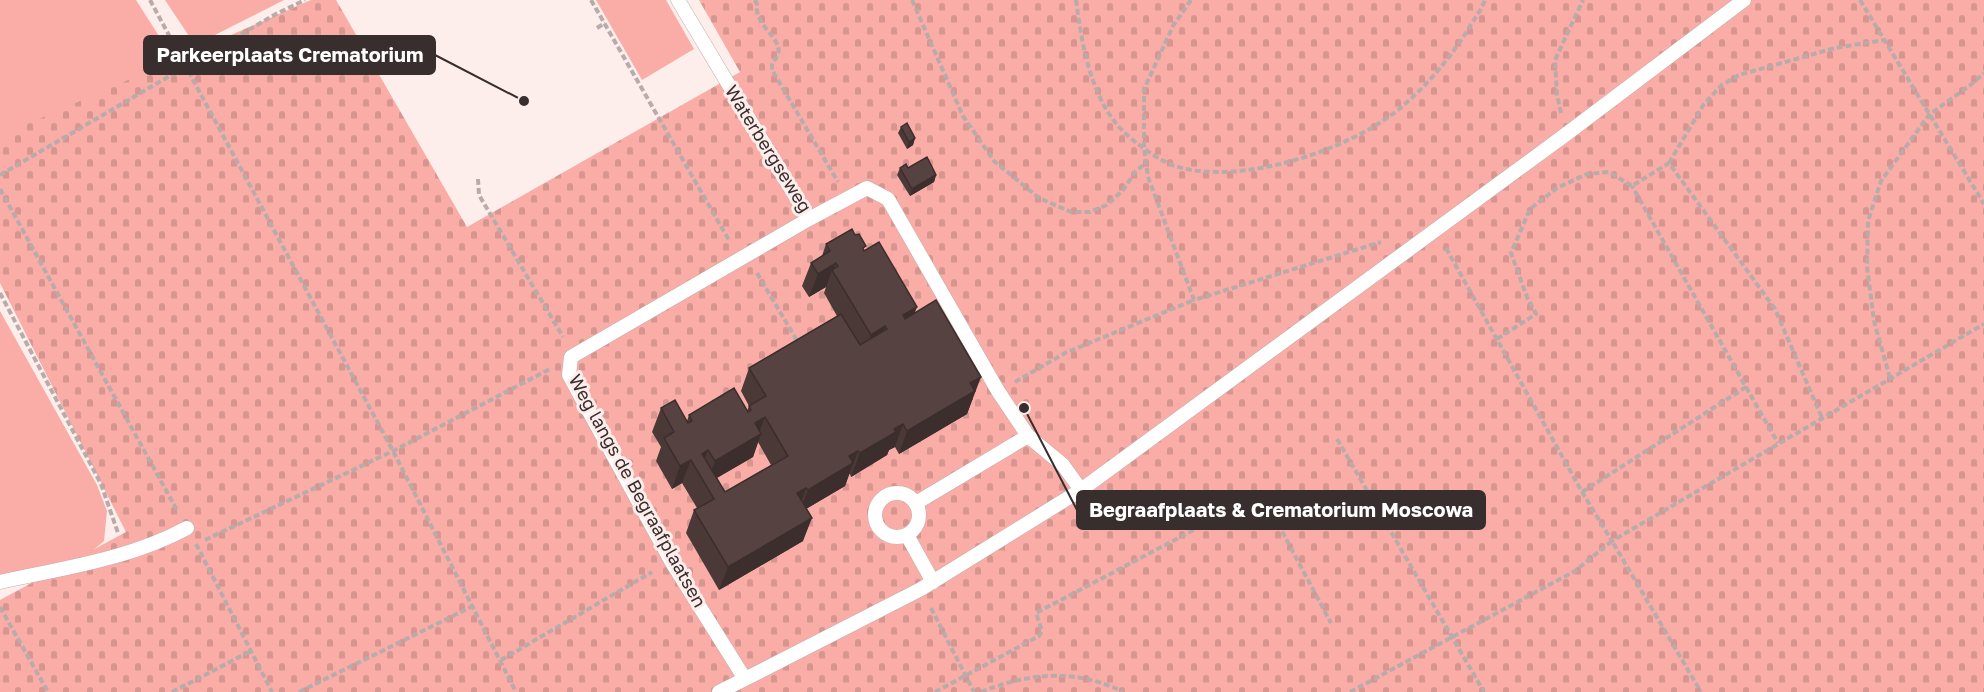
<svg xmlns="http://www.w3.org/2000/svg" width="1984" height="692" viewBox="0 0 1984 692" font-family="'Golos Text',sans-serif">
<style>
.green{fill:#f9ada6}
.cemetery{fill:url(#cemetery-stones)}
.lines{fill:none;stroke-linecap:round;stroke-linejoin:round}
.lane-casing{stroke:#c5acaa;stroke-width:15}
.path{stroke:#b8aba9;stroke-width:4;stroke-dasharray:6 3;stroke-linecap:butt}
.lane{stroke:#fff;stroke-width:14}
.wall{fill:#4a3937;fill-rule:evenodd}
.shaded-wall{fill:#3c2e2d}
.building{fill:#564240;stroke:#3c2e2d;stroke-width:1.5;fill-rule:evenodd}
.labels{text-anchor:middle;stroke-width:6;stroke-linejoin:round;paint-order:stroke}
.street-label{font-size:18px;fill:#372e2d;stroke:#fdeeec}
.leader{fill:none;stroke:#372e2d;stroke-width:2}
.callout-dot{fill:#372e2d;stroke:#fdeeec;stroke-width:2}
.callout{fill:#372e2d;stroke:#372e2d;stroke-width:2}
.callout-label{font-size:20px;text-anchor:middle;font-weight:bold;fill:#fff}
</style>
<defs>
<pattern id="cemetery-stones" width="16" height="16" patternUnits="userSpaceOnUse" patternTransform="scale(1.5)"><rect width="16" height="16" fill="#f9ada6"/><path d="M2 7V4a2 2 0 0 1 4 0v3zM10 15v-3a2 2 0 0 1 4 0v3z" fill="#d6958f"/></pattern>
</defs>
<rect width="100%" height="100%" fill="#fdeeec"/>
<!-- green -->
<path class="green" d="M0 0H136L173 58 0 159Z
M165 0H284L195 45Z
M596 0H666L694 49 642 80Z
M0 311 97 485 107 511 104 541 84 558 0 575Z"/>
<!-- cemetery -->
<path class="cemetery" d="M311 0H336L467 227 740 72 699 0H1984V692H0V600L126 532 0 283V136Z"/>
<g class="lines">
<!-- lane casing -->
<g class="lane-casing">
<path id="lane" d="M678 0 809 219 867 188 888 199 998 391 1028 436 1063 465 1081 490
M875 515a22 22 0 1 1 44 0a22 22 0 1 1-44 0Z
M916 503 1028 436
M907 535 933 582
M0 582C63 568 130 559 187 528
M745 679 921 589 1081 490 1565 135 1744 0
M719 692 745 679 671 561 569 375 571 357 809 219"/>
</g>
<!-- path -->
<path class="path" d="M150 0 393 451 516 692
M591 0 730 242
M755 0 757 4C753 30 794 41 772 63V70L838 182
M912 0 963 116 994 161 1039 198 1071 212H1090L1107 205 1123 190 1136 171 1146 163
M1076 0C1082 45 1091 102 1126 134 1138 145 1160 161 1175 166 1241 187 1355 149 1405 104 1429 83 1450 58 1467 31 1473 21 1481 11 1485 0
M1191 0 1173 26 1144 89V148L1148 177 1194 300 1381 242
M1860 0 1984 204
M597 28 605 23
M1561 113 1557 95 1555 60 1583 0
M1669 163 1704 104 1722 85 1739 75 1835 48 1884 40
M0 175 276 14 305 0
M478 179 479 195 563 337
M0 189 178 512
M1446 248 1582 492 1612 541 1984 324
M757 273 799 344
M0 293 101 484 118 533
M1497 339 1536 314 1527 297 1511 253 1530 209 1557 188 1587 174 1609 172 1632 186 1669 163 1775 309 1822 418
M1890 378 1874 321 1867 267 1868 221 1881 181 1929 115 1973 83 1984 73
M1015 382 1065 353 1194 300
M1746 387 1778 443
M1337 439 1484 692
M1582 492 1746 387 1632 186
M205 540 393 451 550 369
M196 544 272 692
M0 607 48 692
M931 608 974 692
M501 660 652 572
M172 692 251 651
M299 692 473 606
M935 692 1039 636 1042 631 1036 613 1262 494 1331 623
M981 692C1028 673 1076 668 1123 692
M1350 692 1575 571 1612 541 1701 692"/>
<!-- lane -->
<use href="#lane" class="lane"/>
</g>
<!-- wall -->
<path class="wall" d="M901 127 915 138 913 145 907 149 898 133Z
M900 168H908L936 175 934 182 910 196 897 175Z
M826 244 864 250 915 313 973 400H972L967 414 899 454 895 447 889 450 887 455 851 477 850 474H849L845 486 806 509 803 541 719 590 686 533 694 510 697 508 682 483 672 489 656 461 661 447 652 432 661 408 687 421 689 415 747 411 749 406 741 391 749 368 837 316 824 293 826 287 809 297 802 286 811 263 822 256ZM758 442 771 465 725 492 717 478 753 457Z"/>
<!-- shaded-wall -->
<path class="shaded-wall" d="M915 138 913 145 907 149 909 142Z
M936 175 934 182 910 196 912 189Z
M836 263 833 271 832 270 826 287 809 297 818 274Z
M917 307 908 330 903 315Z
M885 326 876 349 863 358 871 335Z
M981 377 967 414 899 454 907 431 970 383Z
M765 417 758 435 761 434 753 457 706 484 715 461 755 423Z
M903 424 895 447 889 450 887 455 851 477 860 453 894 429Z
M708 450 700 473 702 454Z
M858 451 845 486 799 513 808 490 849 456Z
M691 460 682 483 672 489 680 466Z
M806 488 798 511 797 493Z
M812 518 803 541 719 590 728 567Z"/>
<!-- building -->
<path class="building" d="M907 123 915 138 909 142 901 127Z
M927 157 936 175 912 189 900 168 906 164 908 168Z
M852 229 855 235 859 234 866 246 863 248 864 251 879 242 917 307 903 315 905 319 936 300 981 377 970 383 975 391 907 431 903 424 894 429 896 432 860 453 858 451 849 456 853 463 808 490 806 488 797 493 812 518 728 567 694 510 714 499 691 460 680 466 664 438 674 432 661 408 675 400 688 423 692 421 689 415 734 388 748 412 751 410 749 406 766 396 749 368 841 314 860 345 887 329 885 326 871 335 832 270 838 266 836 263 818 274 811 263 830 251 826 244ZM765 417 788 456 725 492 702 454 708 450 715 461 761 434 755 423Z"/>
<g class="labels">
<!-- street labels -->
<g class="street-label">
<text transform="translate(768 149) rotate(58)" y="6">Waterbergseweg</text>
<text transform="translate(637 491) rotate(61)" y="6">Weg langs de Begraafplaatsen</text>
</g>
</g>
<!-- callouts -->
<path class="leader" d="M524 101L435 55M1024 408L1077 510"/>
<g class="callout-dot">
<circle cx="524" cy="101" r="6"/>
<circle cx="1024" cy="408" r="6"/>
</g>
<g class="callout">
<rect x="144" y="36" width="291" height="38" rx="6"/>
<rect x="1077" y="491" width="408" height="38" rx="6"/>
</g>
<g class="callout-label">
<text x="290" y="62">Parkeerplaats Crematorium</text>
<text x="1281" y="517">Begraafplaats &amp; Crematorium Moscowa</text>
</g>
</svg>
